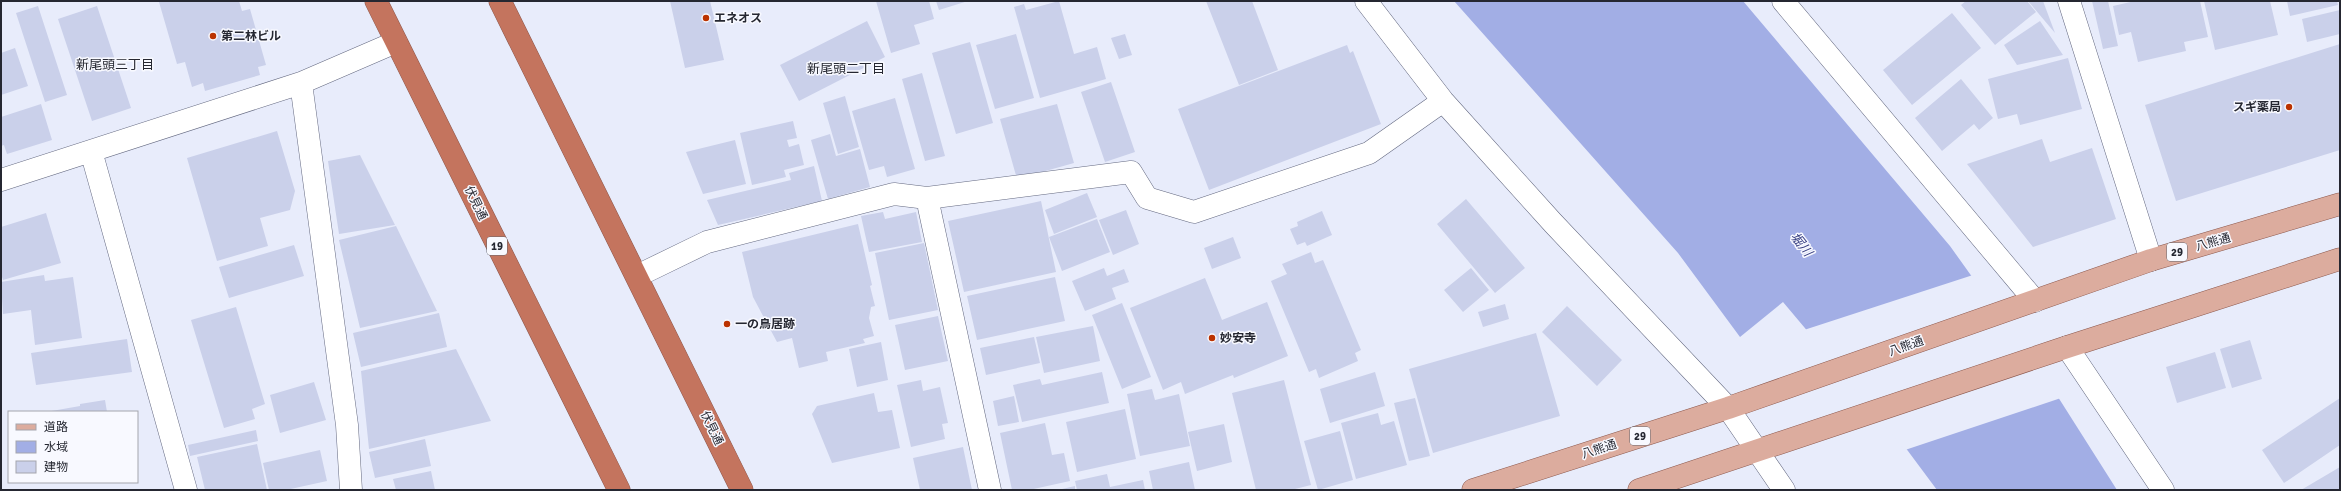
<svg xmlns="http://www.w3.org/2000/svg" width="2341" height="491" viewBox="0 0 2341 491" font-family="Signika,'Noto Sans JP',sans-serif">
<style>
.water{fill:#a2aee5}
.pier{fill:#e8ecfb}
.building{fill:#cad0ea}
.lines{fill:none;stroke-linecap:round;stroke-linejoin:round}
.minor-casing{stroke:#646980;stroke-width:23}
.major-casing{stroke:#8c594e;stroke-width:23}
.highway-casing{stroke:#8c594e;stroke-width:23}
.minor{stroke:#fff;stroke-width:22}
.major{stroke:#dcac9e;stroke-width:22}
.highway{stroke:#c4745e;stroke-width:22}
.poi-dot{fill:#bb3200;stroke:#f8f9ff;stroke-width:1.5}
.labels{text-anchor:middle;stroke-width:3;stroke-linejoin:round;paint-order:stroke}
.shield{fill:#f8f9ff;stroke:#64666f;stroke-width:1}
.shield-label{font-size:11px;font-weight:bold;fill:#252731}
.poi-label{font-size:12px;font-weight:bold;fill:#252731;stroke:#f8f9ff;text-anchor:start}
.street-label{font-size:12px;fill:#252731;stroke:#f8f9ff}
.neighbourhood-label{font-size:13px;fill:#252731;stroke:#f8f9ff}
.water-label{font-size:13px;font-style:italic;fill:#373f82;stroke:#f8f9ff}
</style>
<rect width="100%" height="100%" fill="#e8ecfb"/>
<!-- water -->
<path class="water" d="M1454 1H1743L1950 246 2058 397 2117 490H1937L1905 447 1783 302 1740 337 1678 253Z"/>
<!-- pier -->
<path class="pier" d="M1973 275 2061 398 1905 450 1804 330Z"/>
<!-- building -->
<path class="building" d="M239 1 242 11 250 9 266 65 258 67 260 75 205 91 203 83 192 87 185 62 177 64 159 2Z
M670 1H710L724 60 685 68Z
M876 1H929L934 19 914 25 920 44 891 53Z
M936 1H968L939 10Z
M1059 1 1074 54 1097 47 1106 79 1040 98 1014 7 1024 4 1026 10Z
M1206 1H1252L1278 70 1239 85Z
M1966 1H2027L2036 12 1995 45 1961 5Z
M2028 1H2043L2055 33Z
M2092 1H2108L2118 46 2103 49Z
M2135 1H2200L2208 37 2184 42 2186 51 2138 62 2131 32 2119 35 2113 6Z
M2204 1H2270L2278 35 2215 50Z
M2287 1H2337L2338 5 2290 16Z
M38 6 67 95 45 102 16 13Z
M97 6 131 108 92 121 58 19Z
M2340 10V34L2307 42 2302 19Z
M1952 13 1981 48 1912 105 1883 70Z
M867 21 885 57 799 101 780 65Z
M2040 21 2063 55 2017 65 2004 45Z
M1016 34 1034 98 995 109 976 45Z
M1125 34 1132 55 1119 59 1111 38Z
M970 42 993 123 956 134 932 53Z
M2340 44V150L2176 201 2145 105Z
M1347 45 1350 53 1353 51 1381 124 1209 190 1178 109Z
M15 48 28 86 1 95V53Z
M2068 58 2082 109 2020 125 2017 114 1998 119 1988 79Z
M922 73 945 156 925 161 902 79Z
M1961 79 1993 118 1979 130 1974 124 1942 151 1915 118Z
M1111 82 1135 152 1105 162 1081 92Z
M845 96 859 147 838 154 823 103Z
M895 98 915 169 887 177 884 166 869 170 852 111Z
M41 104 52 140 7 154 4 145 1 146V117Z
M1057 104 1074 163 1017 179 1000 119Z
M793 121 797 138 787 140 789 147 799 144 804 165 784 170 786 177 752 185 740 133Z
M277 131 295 191 290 210 260 218 268 246 217 261 187 158Z
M830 134 836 156 860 149 870 187 828 199 811 140Z
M2042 139 2050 162 2092 148 2116 219 2033 247 1967 164Z
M735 140 746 184 703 194 686 152Z
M360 155 395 225 339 234 328 161Z
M814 166 822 201 718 225 707 200 791 180 789 173Z
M1087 193 1097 217 1054 234 1045 210Z
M1466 199 1525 268 1495 293 1437 224Z
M1041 201 1056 272 964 292 948 221Z
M1126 210 1139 244 1113 255 1099 220Z
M1322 211 1332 235 1307 246 1305 242 1297 245 1290 229 1298 226 1297 222Z
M883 212 885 219 916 212 922 242 869 252 861 216Z
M46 213 61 263 3 280 1 274V227Z
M1097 219 1110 252 1062 271 1049 237Z
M858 224 872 285 870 286 875 306 871 307 869 318 874 336 863 339 865 343 826 352 828 361 799 368 792 338 777 342 753 297 742 252Z
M396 226 437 311 360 328 339 240Z
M1233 237 1241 258 1212 269 1204 248Z
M924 243 938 310 889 320 875 253Z
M294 245 304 276 229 298 219 267Z
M1311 252 1315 263 1323 260 1361 350 1355 353 1358 361 1319 378 1316 369 1309 372 1271 281 1287 274 1282 264Z
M1104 268 1107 276 1124 269 1129 282 1112 288 1116 299 1085 311 1072 281Z
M1471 268 1489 290 1463 312 1444 290Z
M44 275 45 281 73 277 82 338 35 345 31 310 3 314 1 282Z
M1055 277 1065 321 977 340 967 296Z
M1205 278 1222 320 1267 302 1288 356 1234 378 1233 375 1185 394 1181 382 1163 390 1130 308Z
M1122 303 1151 377 1122 389 1092 315Z
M1505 304 1509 319 1483 327 1478 312Z
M1567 306 1622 360 1597 386 1542 332Z
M236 307 265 404 252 409 255 419 224 428 191 320Z
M439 313 447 347 361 367 353 333Z
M938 316 948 361 905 370 895 325Z
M1093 326 1100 361 1044 373 1036 337Z
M1536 333 1560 416 1433 453 1409 369Z
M1034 337 1040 363 986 375 980 348Z
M127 339 132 372 36 385 31 353Z
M2250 340 2262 379 2232 388 2220 349Z
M881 342 888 380 857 387 849 349Z
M456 349 491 421 369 449 361 371Z
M2215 352 2226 388 2177 403 2166 367Z
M1102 372 1109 403 1022 422 1013 385 1040 379 1042 385Z
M1375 372 1385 406 1330 423 1320 389Z
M921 380 923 391 940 387 948 423 942 424 945 439 911 447 897 385Z
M1284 380 1311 485 1291 490H1256L1232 393Z
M314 382 326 420 280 433 270 395Z
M1152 389 1155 400 1179 394 1190 446 1140 456 1127 394Z
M874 393 878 412 892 410 900 448 832 463 812 414 817 406Z
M1014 396 1019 422 998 426 993 401Z
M1415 398 1430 456 1409 461 1394 403Z
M2340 398V445L2284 483 2262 450Z
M105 400 107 412H46L80 406V404Z
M1125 409 1136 459 1077 472 1066 422Z
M1378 413 1381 425 1394 421 1407 465 1356 479 1341 423Z
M1045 423 1052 455 1064 453 1070 481 1029 490H1012L1000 433Z
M1224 424 1232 462 1197 471 1188 432Z
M256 430 258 441 190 456 188 445Z
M1340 431 1353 480 1318 490 1304 441Z
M425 439 431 466 375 478 369 452Z
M257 444 267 490H205L197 457Z
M963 447 972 490H920L913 458Z
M320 450 327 481 286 490H269L263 463Z
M1189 462 1195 490H1153L1149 471Z
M2340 467V490H2301Z
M431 471 435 490H396L393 479Z
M1107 474 1110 487 1143 480 1145 490H1077L1075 481Z
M1075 486V490H1062V489Z"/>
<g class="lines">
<!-- minor casing -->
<g class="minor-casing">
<path id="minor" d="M1366 1 1443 101 1553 223 1728 408 1784 490
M1783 1 2035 301
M2069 1 2151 260
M301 83 347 425 351 490
M91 151 186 490
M1 180 301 83 396 42
M927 198 1131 172 1147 198 1194 212 1369 153 1443 101
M637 276 707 242 894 194 927 198 990 490
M2067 347 2163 490"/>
</g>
<!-- major casing -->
<g class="major-casing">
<path id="major" d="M1473 490 1728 408 2151 260 2340 204
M1639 490 2067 347 2340 259"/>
</g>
<!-- highway casing -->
<g class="highway-casing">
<path id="highway" d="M376 1 619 490
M500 1 742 490"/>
</g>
<!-- minor -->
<use href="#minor" class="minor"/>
<!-- major -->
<use href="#major" class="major"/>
<!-- highway -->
<use href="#highway" class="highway"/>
</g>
<!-- markers -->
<g class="poi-dot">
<circle cx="706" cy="18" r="4"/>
<circle cx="213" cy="36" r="4"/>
<circle cx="2289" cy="107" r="4"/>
<circle cx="727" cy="324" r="4"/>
<circle cx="1212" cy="338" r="4"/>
</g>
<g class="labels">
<!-- shield labels -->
<g class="shield">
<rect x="487" y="237" width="20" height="18" rx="3"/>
<rect x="2167" y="243" width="20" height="18" rx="3"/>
<rect x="1630" y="427" width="20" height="18" rx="3"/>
</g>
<g class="shield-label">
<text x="497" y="250">19</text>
<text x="2177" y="256">29</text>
<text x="1640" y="440">29</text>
</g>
<!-- poi labels -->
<g class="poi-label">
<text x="714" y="22">エネオス</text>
<text x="221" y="40">第二林ビル</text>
<text x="2281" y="111" text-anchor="end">スギ薬局</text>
<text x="735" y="328">一の鳥居跡</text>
<text x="1220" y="342">妙安寺</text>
</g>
<!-- street labels -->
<g class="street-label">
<text transform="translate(476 203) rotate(64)" y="4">伏見通</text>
<text transform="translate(2213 242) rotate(-16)" y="4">八熊通</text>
<text transform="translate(1906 346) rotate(-19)" y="4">八熊通</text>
<text transform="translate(712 428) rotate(64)" y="4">伏見通</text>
<text transform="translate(1599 449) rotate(-18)" y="4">八熊通</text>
</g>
<!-- neighbourhood labels -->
<g class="neighbourhood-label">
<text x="115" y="69">新尾頭三丁目</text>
<text x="846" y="73">新尾頭二丁目</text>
</g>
<!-- water labels -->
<g class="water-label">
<text transform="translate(1802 244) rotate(52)" y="5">堀川</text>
</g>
</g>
<!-- border -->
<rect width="2341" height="491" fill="none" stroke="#252731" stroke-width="4"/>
<!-- legend -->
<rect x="8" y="411" width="130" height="72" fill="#f8f9ff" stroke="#a4a5ad"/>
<rect x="16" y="424" width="20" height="6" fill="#dcac9e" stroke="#a4a5ad"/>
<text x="44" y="431" font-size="12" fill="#252731">道路</text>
<rect x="16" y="441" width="20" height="12" fill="#a2aee5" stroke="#a4a5ad"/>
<text x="44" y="451" font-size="12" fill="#252731">水域</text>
<rect x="16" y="461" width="20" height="12" fill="#cad0ea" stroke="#a4a5ad"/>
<text x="44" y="471" font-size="12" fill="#252731">建物</text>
</svg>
